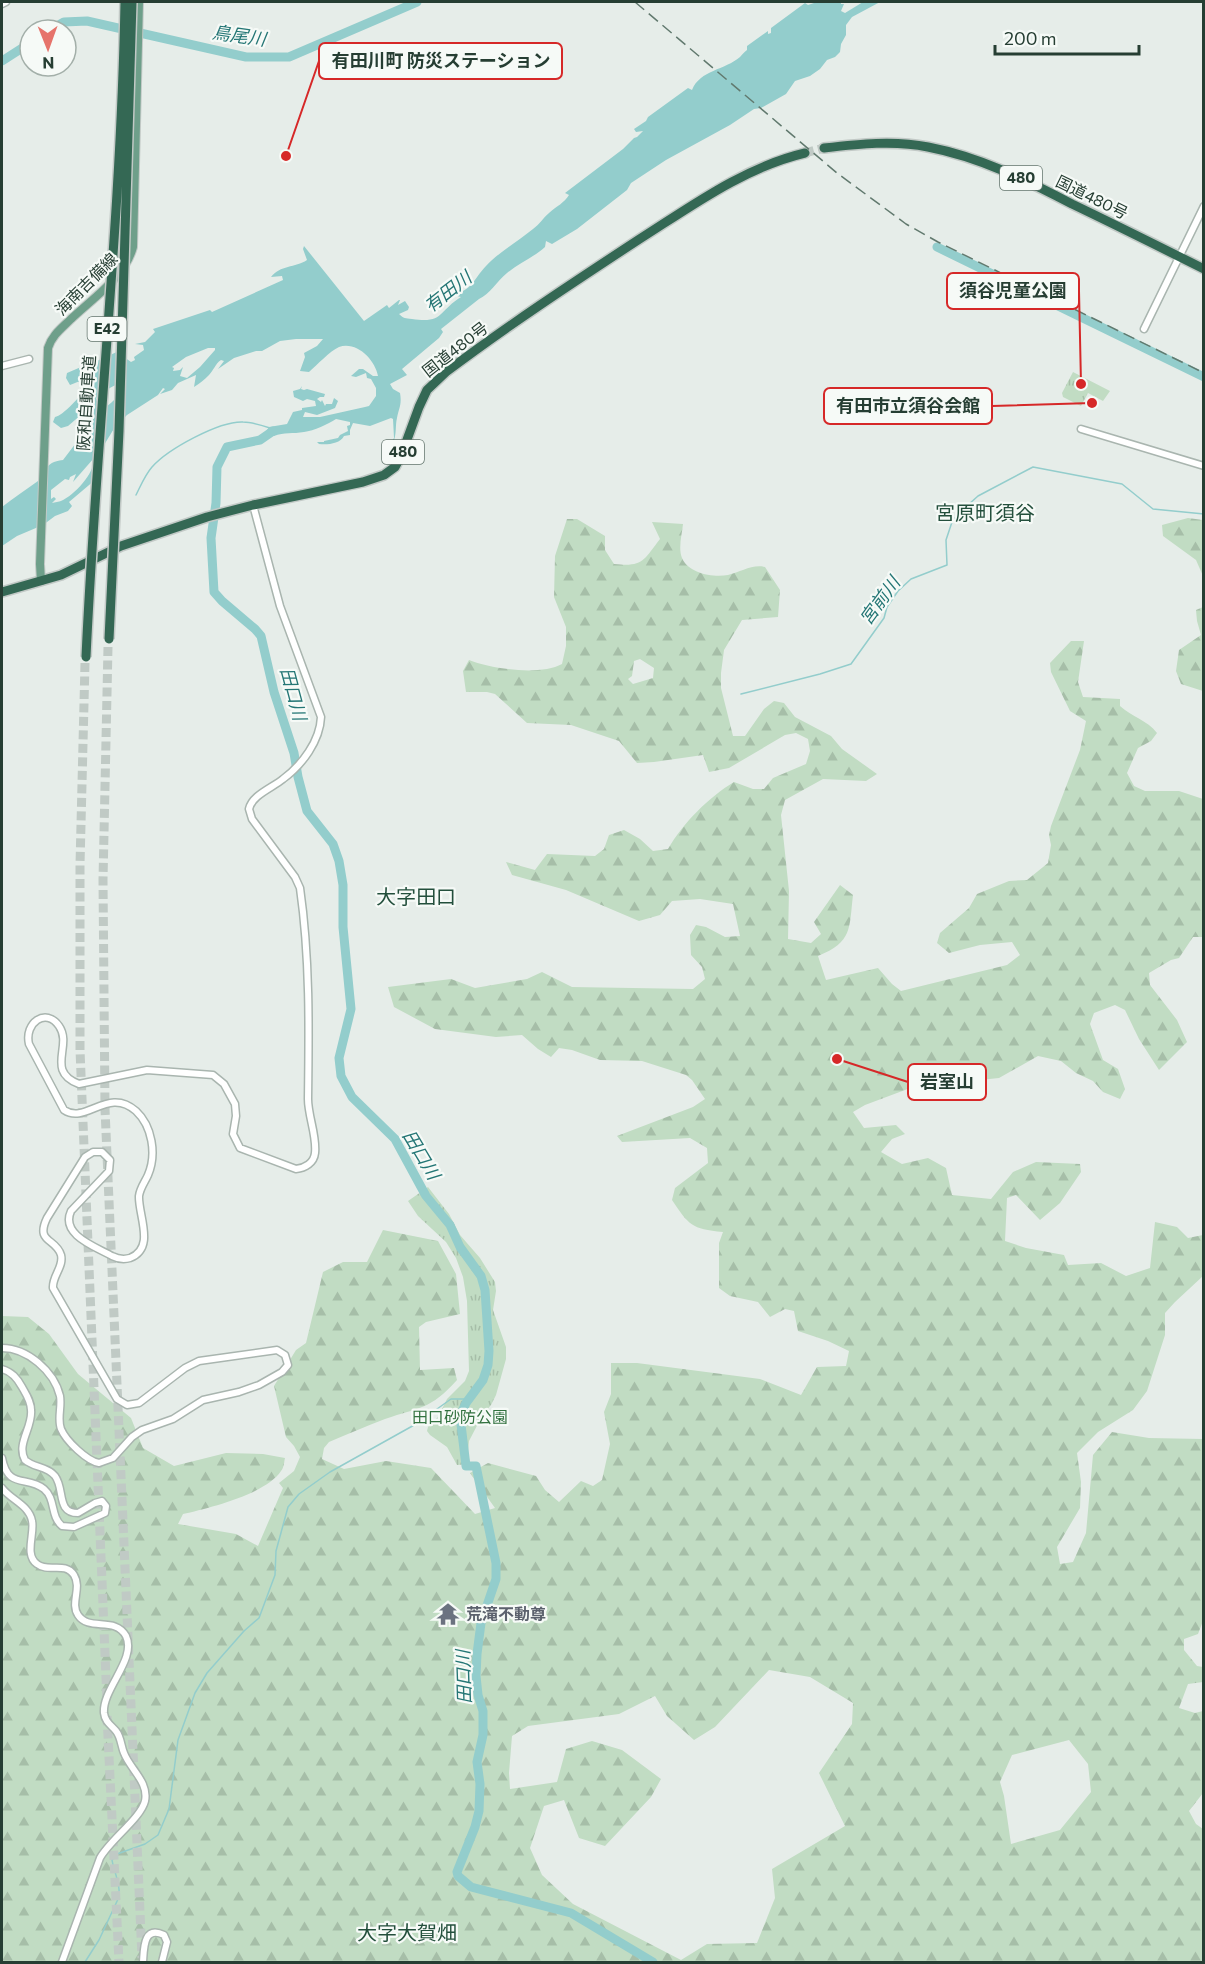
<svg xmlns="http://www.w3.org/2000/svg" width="1205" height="1964" viewBox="0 0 1205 1964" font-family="Commissioner,'Noto Sans JP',sans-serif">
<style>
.forest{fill:url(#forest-firs);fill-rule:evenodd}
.park{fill:url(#park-tufts)}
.water{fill:#93cdcc;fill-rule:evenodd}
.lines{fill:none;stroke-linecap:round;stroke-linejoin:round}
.stream{stroke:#93cdcc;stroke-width:1.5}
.river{stroke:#93cdcc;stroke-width:9}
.highway-tunnel{stroke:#c0cac5;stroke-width:9;stroke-dasharray:9 4.5;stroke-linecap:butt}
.minor-casing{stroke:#a9b5af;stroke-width:9}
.major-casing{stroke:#c2c9c6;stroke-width:10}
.highway-casing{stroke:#c2c9c6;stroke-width:12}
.minor{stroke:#fff;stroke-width:6}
.major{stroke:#6e9f8a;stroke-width:8}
.highway{stroke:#346854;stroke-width:9}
.rail{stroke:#61796e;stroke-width:1.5;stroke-dasharray:12 6;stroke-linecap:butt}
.highway-bridge-casing{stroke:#c2c9c6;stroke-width:12;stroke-linecap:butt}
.highway-bridge{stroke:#346854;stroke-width:9}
.labels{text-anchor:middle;stroke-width:4.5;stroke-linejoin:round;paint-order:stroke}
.shield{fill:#f6faf7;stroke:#64766e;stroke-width:1.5}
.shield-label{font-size:15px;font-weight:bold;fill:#263e33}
.street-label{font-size:16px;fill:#263e33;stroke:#f6faf7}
.park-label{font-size:16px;fill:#337240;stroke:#f6faf7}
.worship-label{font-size:16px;font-weight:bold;fill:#5b616d;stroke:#f6faf7;text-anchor:start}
.water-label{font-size:18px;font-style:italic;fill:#247675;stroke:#f6faf7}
.quarter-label{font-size:20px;fill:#234f3c;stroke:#f6faf7}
.leader{fill:none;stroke:#d62828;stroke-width:2}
.callout-dot{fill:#d62828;stroke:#f6faf7;stroke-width:2}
.callout{fill:#f6faf7;stroke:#d62828;stroke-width:2}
.callout-label{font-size:18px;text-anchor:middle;font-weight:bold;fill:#263e33}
</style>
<defs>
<pattern id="forest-firs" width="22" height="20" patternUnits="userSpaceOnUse" patternTransform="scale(1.5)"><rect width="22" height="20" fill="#c1dcc3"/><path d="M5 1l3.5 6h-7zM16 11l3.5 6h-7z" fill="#a6bea8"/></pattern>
<pattern id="park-tufts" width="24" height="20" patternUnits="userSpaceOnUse" patternTransform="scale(1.5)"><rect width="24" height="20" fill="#c1dcc3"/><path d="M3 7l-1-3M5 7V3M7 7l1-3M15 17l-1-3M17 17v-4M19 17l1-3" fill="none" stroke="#a6bea8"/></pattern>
</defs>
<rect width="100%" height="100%" fill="#e6ede9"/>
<!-- forest -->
<path class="forest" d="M1188 518 1203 520V576L1196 560 1163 536 1162 525Z
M567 519H577L605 536V550L614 564C643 567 643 561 660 539L652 522 683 524C682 534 678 548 682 558 688 573 713 578 728 575 741 572 752 564 765 567L780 590 778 617 742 620 724 650 721 673V688L733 736H745L764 709 774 701 784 703 795 717 831 736 842 749 877 774 866 781 823 779 785 800 781 815 789 891 788 939 811 943 821 934 814 922 840 885 853 895C849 928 853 942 818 956L826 980 878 968 892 984 901 991 1007 965 1020 955 1012 942 980 945 949 953 937 943 940 933 969 908 977 894 1009 881 1027 880 1048 863 1051 845 1049 835 1051 826 1080 750 1086 721 1070 711 1051 672 1050 663 1071 641H1084L1078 682 1083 697 1120 699V706C1132 717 1147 720 1157 733L1151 741 1138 748 1127 773 1134 786 1145 791H1179L1203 799V937H1193L1179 958 1171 960 1149 973 1150 985 1177 1020 1187 1042 1159 1070 1139 1039 1125 1010 1115 1005 1094 1013 1090 1024 1103 1060 1118 1069 1125 1089 1120 1099 1103 1092 1093 1081 1076 1073 1061 1061 1038 1056 999 1078 913 1087 865 1105 853 1112 864 1128 896 1125 905 1134 892 1139 881 1152 902 1164 928 1158 946 1168 952 1195 991 1199 1013 1172 1036 1162 1080 1164 1081 1172 1060 1203 1040 1220 1016 1195 1007 1198 1005 1241 1026 1248 1064 1255 1068 1265 1101 1263 1126 1276 1150 1268 1155 1222 1177 1227 1188 1238 1203 1235V1276L1175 1302 1165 1313V1335L1147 1391 1133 1410 1098 1432 1077 1453 1081 1482 1080 1508 1057 1547 1060 1564 1073 1562 1086 1533 1093 1455 1112 1432 1149 1438 1203 1439V1621L1198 1634 1184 1639V1650L1197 1666 1203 1667V1682L1188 1684 1179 1708 1195 1713 1203 1711V1793L1189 1811 1196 1824 1203 1829V1962H2V1316L28 1317 49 1334 78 1374 131 1418 143 1448 174 1466 226 1453 263 1454 285 1458C284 1462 284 1468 281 1471 266 1494 209 1508 183 1514L178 1524 236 1534 258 1546 283 1488 279 1483 294 1471 300 1457 294 1446 286 1437 274 1386 296 1350 306 1343 323 1272 343 1262H367L383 1230 438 1241 456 1274 460 1314 426 1322 419 1327 420 1370 454 1368 457 1380C430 1410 420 1407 385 1419 366 1426 348 1434 329 1442L324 1448 322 1459 344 1469 386 1461 431 1468 475 1514 495 1508 470 1473 488 1463 536 1476 545 1490 559 1502 581 1481 593 1486 602 1480 610 1444 604 1412 611 1394V1363H637L760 1379 801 1395 817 1367 846 1366 849 1351 828 1341 798 1331 794 1311 785 1309 770 1317 758 1302 730 1296 719 1288V1243L723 1232C691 1229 689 1225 672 1200L675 1188 708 1163 707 1148 690 1138 622 1142 617 1136 693 1107 705 1099 692 1080 686 1075 642 1061 600 1060 572 1050 559 1048 551 1057 538 1049 522 1035 496 1037 435 1029 394 1007 388 987 451 979 475 988 527 979 542 972 572 987 693 989 705 979 702 967 691 955 690 935 696 925 706 927 725 937 740 936 733 904 700 899 672 901 660 915 639 921 566 890 512 875 506 862 535 870 547 854 595 856 604 849 609 835 624 830 640 839 653 851 668 849C683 823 709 797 734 782L753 789H764L773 778 806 764 810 751 808 739 796 733 785 735 729 768 709 772 703 755 654 762 637 763 619 741 571 725 527 723 495 694 487 692H466L463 671 469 660C492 669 540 676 562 664L566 646V627L554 597 555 556ZM640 659 654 668 653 678 633 684 628 679 632 676 634 661ZM769 1670 810 1677 853 1703 852 1724 819 1773 845 1826 772 1869 775 1898 757 1943 707 1944 681 1960 573 1904 542 1875 530 1848 544 1806 564 1800 579 1838 605 1846 651 1797 661 1779 622 1750 592 1741 566 1749 557 1782 510 1789 509 1773 512 1736 528 1726 619 1714 655 1696 667 1716 694 1740 715 1727ZM1069 1740 1088 1764 1091 1792 1060 1830 1011 1844 1004 1796 1000 1782 1012 1755Z
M1203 607V691L1181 684 1176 671 1179 650 1201 635 1197 621 1196 610Z"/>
<!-- park -->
<path class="park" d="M1073 372 1110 391 1103 401 1088 393 1081 406 1063 397 1062 393Z
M428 1187 449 1214 460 1235 480 1258 495 1282 496 1291 493 1310 506 1347V1359L496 1395 491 1405 482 1416 469 1441 468 1452 470 1464 457 1465 447 1447 430 1435 427 1431 428 1427 438 1417 447 1399 465 1381 469 1371 467 1301 463 1277 456 1258 446 1242 418 1216 408 1201Z"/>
<!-- water -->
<path class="water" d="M817 2H841V4H844L841 11 845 13 863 2H880L852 17 846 25V35L841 44 840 52 835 57 827 60 820 69 810 76 795 81 786 94 761 108 754 109 730 125 666 160 631 183 627 190 577 229 552 244 546 241 545 247C534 257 519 263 507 273 497 281 490 294 479 299L441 329 443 332 439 338 402 369 407 375 390 384 393 389 400 393C402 405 399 408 397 418 395 426 397 434 393 443L390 444 394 438 393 419 391 418 370 426 353 423 350 430V435L344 436C340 444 327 445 319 444L317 442H324V441L338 438 340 435 348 431 347 426 350 425V422L336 419C328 424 314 431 304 432 293 434 284 432 274 436L272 434 271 437 265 440 264 435 269 427 287 424 293 412 302 410V408L316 406 315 401 307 399 303 401 294 397 293 391 300 389 302 386 301 389 304 390 307 389 325 394 324 397H320L317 399 321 402 322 400 325 406 326 404H332L334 398 338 401 335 408 317 415 305 412 303 417H320L365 407 369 406 376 396V388L371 379 367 378 366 373 356 377 351 376 359 369H363L373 376H378C375 360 357 341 339 347 330 351 317 365 309 372L300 371 305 357 304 353 317 346 323 339H296L280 341 262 351H256L234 358 218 369 224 361 221 360C215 364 214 370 209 375 204 380 200 383 194 387L196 375 178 383 172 390 160 394 165 389 163 388 158 395 127 415 115 427 104 445 95 480 69 502 72 506 68 511 55 516 43 525 17 536 2 546V507C13 498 26 490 38 481 47 473 43 462 63 460L79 439 81 440 94 421 83 423 92 419 94 410 89 408 68 426 61 428 53 422 55 417C63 416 82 394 88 387L85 379 70 385 66 378 67 373 81 367 84 378 88 380 92 377 90 364 119 351 120 354 131 362 135 360 134 357 144 350 143 345 135 344 145 342 155 332 153 329 210 310 212 312 283 280 282 276 271 277C280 265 295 268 307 260L303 249 304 246 364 321 387 305 389 308 399 300H400L398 305 405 301 409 307 408 310 399 314C404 319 405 318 412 319 444 324 438 311 461 297L453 295C473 289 473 280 486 266 499 252 517 242 533 229 539 225 543 218 549 213 557 206 564 203 569 195L565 193 623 149 634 138 637 137 643 131 636 132 634 129 646 121 648 117 688 88 692 90C700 70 725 70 740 57 742 55 744 52 747 50V46L768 31V34L771 33V28L805 3 808 5ZM208 348H215V350L200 367 187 378 180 376 183 367 180 370 173 371 174 368 172 367 186 357ZM126 379C125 390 114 402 104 408L98 405 96 398C105 389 115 386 126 379ZM94 458C95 473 75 495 61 501 59 502 55 502 52 503L56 499 54 497 51 499V490L65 479 69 480 70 477 76 474 73 482Z"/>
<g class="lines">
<!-- stream -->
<path class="stream" d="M136 495C141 485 145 475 152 467 168 449 219 421 243 422 252 422 261 425 270 428
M741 694 820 674 851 664 884 618 887 607 898 591 911 579 947 565 946 540 952 522 958 514 978 496 1033 467 1122 484 1153 509 1204 514
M85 1962 99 1940 119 1897C121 1885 114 1872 112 1860L117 1854 145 1844 158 1835 169 1809 178 1740 195 1693 207 1673 244 1631 259 1618 275 1575 276 1551 288 1507 299 1494 330 1472 416 1424 451 1399H469"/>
<!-- river -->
<path class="river" d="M50 30 64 22 87 21 246 57H289L417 2
M2 61 30 43
M937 247 1204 377
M273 431 260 440 227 447 217 467 216 503 211 538 214 592 222 601 255 629 261 636 274 692 294 753 298 777 307 811 333 844 339 861 343 885V927L351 1009 339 1058 341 1076 352 1097 395 1139 426 1196 450 1225 460 1247 481 1276 485 1290 489 1351 488 1365 483 1380 466 1403 460 1416 466 1466H476L496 1563V1579L481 1623 477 1654 476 1676 478 1695 483 1711V1735L477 1762 480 1784 479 1811 475 1827 457 1872 458 1876 471 1887 571 1913 653 1962"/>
<!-- highway-tunnel -->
<path class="highway-tunnel" d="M805 153 824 148
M108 647 103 880 105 1109 142 1958
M85 663 80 865V1050L107 1702
M107 1716 119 1962"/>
<!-- minor casing -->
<g class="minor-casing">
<path id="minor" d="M2 4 6 2
M1144 329 1204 206
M2 366 29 359
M1081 429 1204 466
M2 1348C27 1348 54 1371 60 1396 62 1407 57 1419 61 1429 66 1441 87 1461 99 1463L113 1458 132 1437 142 1430 173 1419 203 1400 239 1392 259 1385 282 1372 288 1365 285 1355 277 1350 199 1361 185 1368 139 1403 127 1405 117 1399 53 1288C52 1276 64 1267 61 1255 56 1238 35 1243 47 1218L85 1157 93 1152H102L110 1160 109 1171 71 1211C60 1235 96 1247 112 1256 118 1259 123 1260 130 1258 156 1248 138 1215 139 1196 140 1188 145 1182 148 1175 157 1154 152 1126 136 1111 108 1086 86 1125 64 1110L29 1044C24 1023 46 1007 59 1026 73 1046 45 1071 79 1084L147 1070 213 1075 224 1084 235 1104 236 1116 233 1134 240 1148 296 1169C305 1168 314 1163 315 1153 317 1136 308 1116 308 1099 309 1029 310 958 300 888L295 877 252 819 249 809C252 795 272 788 283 779 302 765 320 741 321 717L280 606 253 505
M2 1369C12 1372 17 1378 22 1387 26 1394 31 1401 31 1410 33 1427 16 1444 25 1460 34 1468 47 1466 55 1476 65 1489 56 1513 78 1513L95 1503 102 1501 106 1506 105 1513 74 1527 62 1526C50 1516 56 1499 44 1489 27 1475 8 1490 2 1458
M2 1488C11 1500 29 1505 32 1521 35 1533 24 1555 37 1564 48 1573 65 1561 74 1575 82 1588 70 1603 78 1615 89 1632 115 1616 126 1636 137 1659 102 1689 104 1713 105 1722 111 1725 116 1731 121 1737 121 1746 124 1753 130 1769 149 1782 145 1801 141 1818 110 1840 100 1858L62 1962
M143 1962C144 1949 143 1925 164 1935L167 1942 162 1962"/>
</g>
<!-- major casing -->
<g class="major-casing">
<path id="major" d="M41 581 40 564 48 348C52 335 62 328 71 319 93 298 125 277 133 247L139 2"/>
</g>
<!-- highway casing -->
<g class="highway-casing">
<path id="highway" d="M824 148C859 144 894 140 928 147 980 157 1026 180 1072 204 1116 225 1160 247 1204 269
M2 592 61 575 121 546 207 517 253 505 363 482 384 475 395 467 401 456 419 407 427 390 446 372C507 326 571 284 635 242 689 208 742 168 805 153"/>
</g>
<!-- minor -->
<use href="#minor" class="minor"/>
<!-- major -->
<use href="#major" class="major"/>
<!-- highway -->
<use href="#highway" class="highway"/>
<!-- rail -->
<path class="rail" d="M635 2 837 173 906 224 938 242 1204 373"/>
<!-- highway-bridge casing -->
<g class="highway-bridge-casing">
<path id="highway-bridge" d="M109 639 119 431 132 2
M86 657C96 438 121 220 125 2"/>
</g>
<!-- highway-bridge -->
<use href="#highway-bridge" class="highway-bridge"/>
</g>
<!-- icons -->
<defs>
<g id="temple-bare" transform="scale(1.8)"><path d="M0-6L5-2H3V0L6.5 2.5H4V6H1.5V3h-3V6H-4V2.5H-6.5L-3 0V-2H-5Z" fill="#6b7280" stroke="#f6faf7" stroke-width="2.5" paint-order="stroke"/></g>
</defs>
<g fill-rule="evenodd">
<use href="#temple-bare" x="448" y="1614"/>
</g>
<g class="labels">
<!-- shield labels -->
<g class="shield">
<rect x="1000" y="166" width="42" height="24" rx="4.5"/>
<rect x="87.5" y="317" width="39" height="24" rx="4.5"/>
<rect x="382" y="440" width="42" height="24" rx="4.5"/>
</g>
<g class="shield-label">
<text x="1021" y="183">480</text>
<text x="107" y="334">E42</text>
<text x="403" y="457">480</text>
</g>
<!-- street labels -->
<g class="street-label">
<text transform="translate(1092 197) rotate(26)" y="6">国道480号</text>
<text transform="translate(86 284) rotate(-45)" y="6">海南吉備線</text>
<text transform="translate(455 349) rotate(-38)" y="6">国道480号</text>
<text transform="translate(86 403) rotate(-86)" y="6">阪和自動車道</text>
</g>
<!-- park labels -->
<g class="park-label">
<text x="460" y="1423">田口砂防公園</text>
</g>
<!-- worship labels -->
<g class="worship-label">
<text x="466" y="1620">荒滝不動尊</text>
</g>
<!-- water labels -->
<g class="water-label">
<text transform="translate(239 36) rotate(8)" y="6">鳥尾川</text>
<text transform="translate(448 292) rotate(-38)" y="6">有田川</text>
<text transform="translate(880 601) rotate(-54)" y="6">宮前川</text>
<text transform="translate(293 694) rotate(75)" y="6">田口川</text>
<text transform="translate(421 1155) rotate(59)" y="6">田口川</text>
<text transform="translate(464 1677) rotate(-92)" y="6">田口川</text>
</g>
<!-- quarter labels -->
<g class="quarter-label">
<text x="985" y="520">宮原町須谷</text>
<text x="416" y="904">大字田口</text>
<text x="407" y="1940">大字大賀畑</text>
</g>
</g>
<!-- callouts -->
<path class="leader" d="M286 156L319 61M1081 384L1079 291M1092 403L992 406M837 1059L908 1082"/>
<g class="callout-dot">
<circle cx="286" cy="156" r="6"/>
<circle cx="1081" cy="384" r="6"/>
<circle cx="1092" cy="403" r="6"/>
<circle cx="837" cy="1059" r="6"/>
</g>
<g class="callout">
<rect x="319" y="43" width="243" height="36" rx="6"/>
<rect x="947" y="273" width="132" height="36" rx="6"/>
<rect x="824" y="388" width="168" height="36" rx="6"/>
<rect x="908" y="1064" width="78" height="36" rx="6"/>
</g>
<g class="callout-label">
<text x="441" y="67">有田川町 防災ステーション</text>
<text x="1013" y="297">須谷児童公園</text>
<text x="908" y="412">有田市立須谷会館</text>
<text x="947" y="1088">岩室山</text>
</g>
<!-- border -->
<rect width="1205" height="1964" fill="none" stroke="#263e33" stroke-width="6"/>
<!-- north arrow -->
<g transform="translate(48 48) rotate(179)"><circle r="28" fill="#f6faf7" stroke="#a3afa9" stroke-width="1.5"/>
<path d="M0-4.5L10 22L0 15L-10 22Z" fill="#e6736b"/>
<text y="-9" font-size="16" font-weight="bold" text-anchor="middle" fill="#263e33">N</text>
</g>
<!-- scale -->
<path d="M995 45v9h144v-9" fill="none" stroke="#263e33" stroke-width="3"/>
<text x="1004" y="45" font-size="18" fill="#263e33" stroke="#f6faf7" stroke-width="4.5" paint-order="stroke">200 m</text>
</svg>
